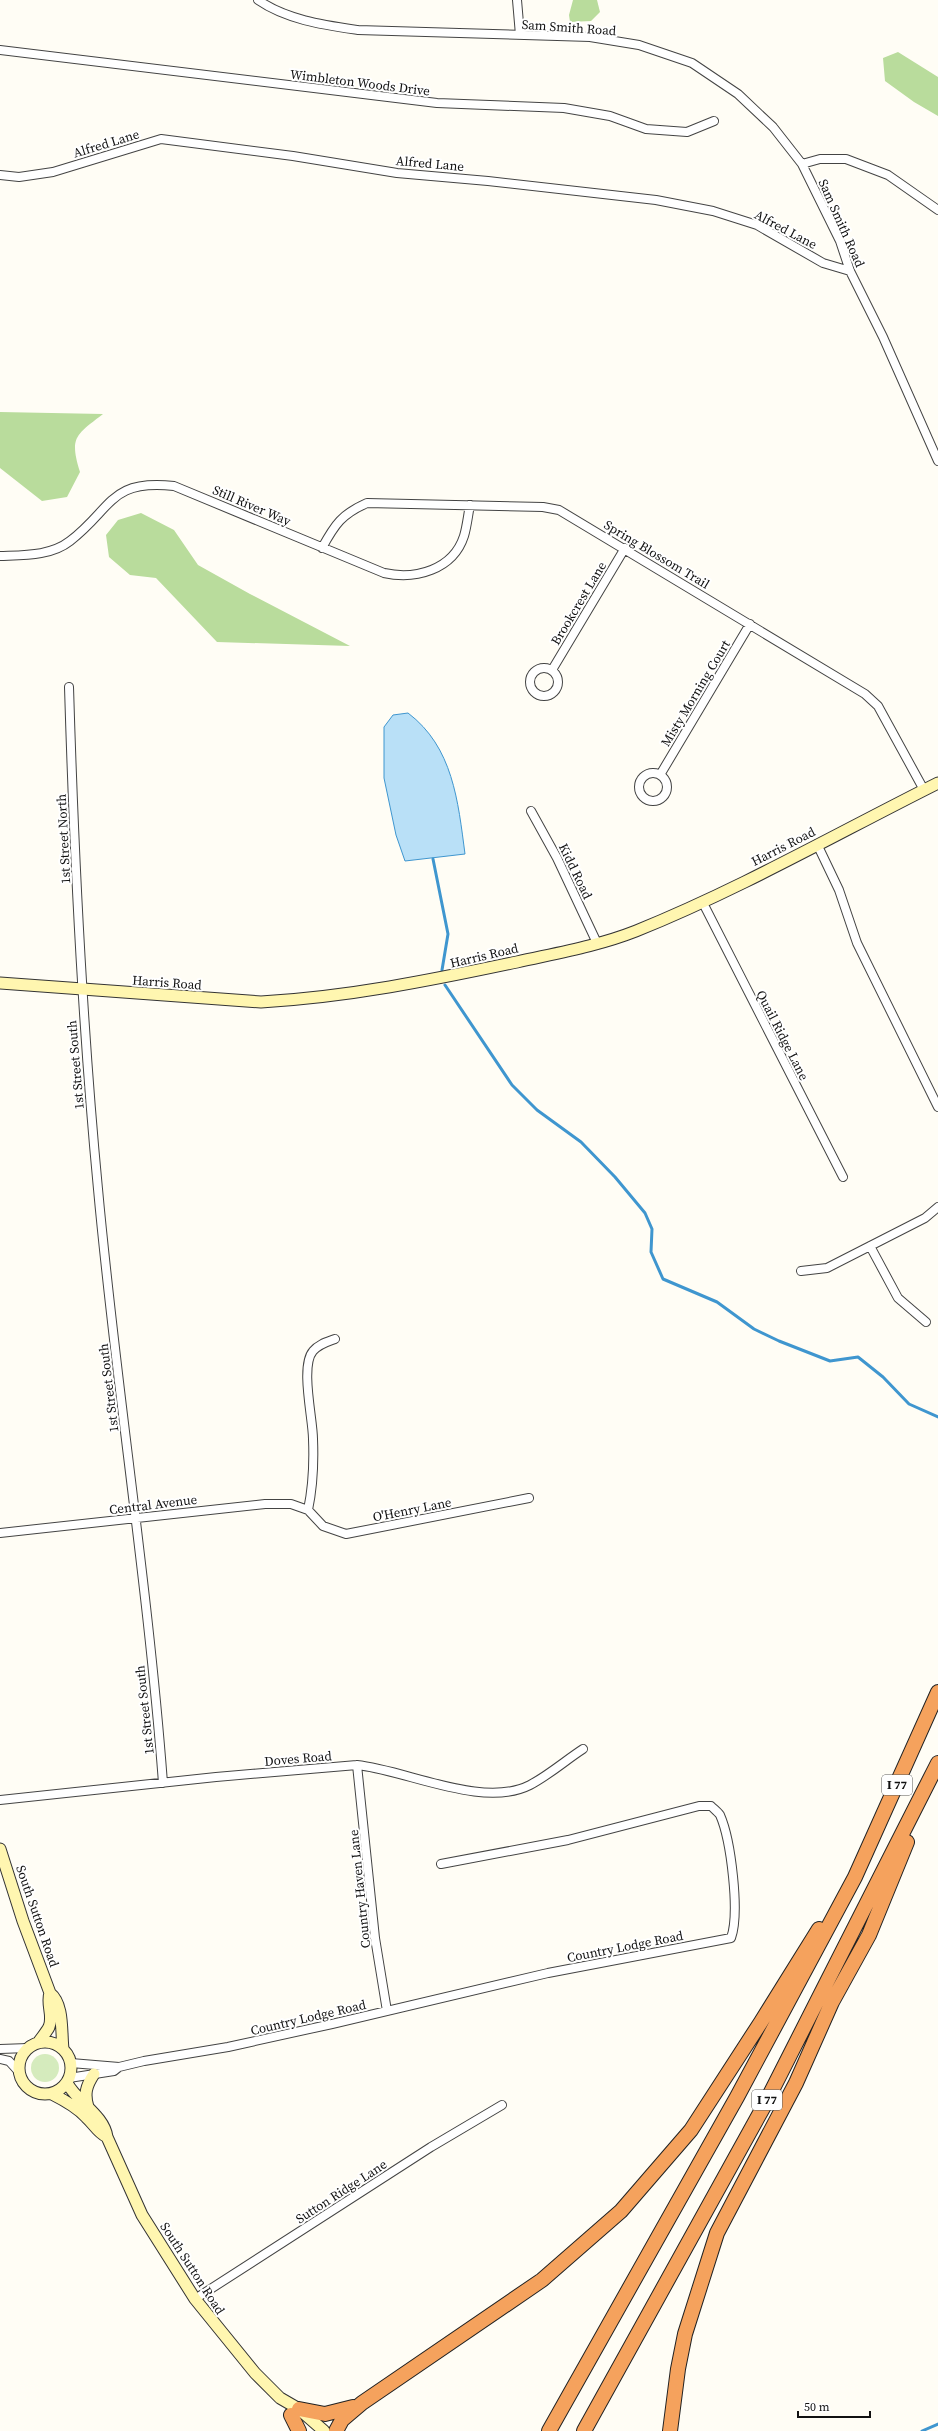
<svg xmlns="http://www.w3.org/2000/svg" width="938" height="2431" viewBox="0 0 938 2431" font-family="'Source Serif 4',serif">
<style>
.green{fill:#d5ebbd}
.forest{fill:#b9dc9c}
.water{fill:#b9e0f7;stroke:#3f96cf}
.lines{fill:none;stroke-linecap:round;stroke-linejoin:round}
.stream{stroke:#3f96cf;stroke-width:3}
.street-casing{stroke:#444;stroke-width:10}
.secondary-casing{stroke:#333;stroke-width:13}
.highway-casing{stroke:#222;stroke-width:16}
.street{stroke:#fff;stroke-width:8}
.secondary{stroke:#fff6b0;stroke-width:11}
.highway{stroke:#f5a25d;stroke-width:14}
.labels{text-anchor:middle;stroke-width:4;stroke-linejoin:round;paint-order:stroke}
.shield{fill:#fff;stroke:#585858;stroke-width:1}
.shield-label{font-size:12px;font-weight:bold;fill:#111}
.street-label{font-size:13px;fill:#111;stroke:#fff}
</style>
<rect width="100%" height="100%" fill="#fffdf5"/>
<!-- green -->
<path class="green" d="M31 2068a14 14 0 1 1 28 0a14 14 0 1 1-28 0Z"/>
<!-- forest -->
<path class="forest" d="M573 0H597L600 12 591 21 570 22 569 15Z
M898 52 938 77V116L914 102 885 81 883 58Z
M0 412 103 414C76 435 69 437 80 472L67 497 42 501 0 468Z
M141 513 174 530 198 565 250 594 350 646 217 642 156 578 130 575 109 557 106 535 118 520Z"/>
<!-- water -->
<path class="water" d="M408 713C453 747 458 801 465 854L405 861 396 835 384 778V727L393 715Z"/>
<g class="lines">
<!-- stream -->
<path class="stream" d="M433 859 448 934 442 970
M445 985 512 1085 537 1110 581 1142 615 1177 645 1213 652 1229 651 1252 663 1279 717 1302 754 1329 779 1341 830 1361 858 1357 883 1377 909 1404 938 1417
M922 2431 938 2424"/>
<!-- street casing -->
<g class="street-casing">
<path id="street" d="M258 0C287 20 324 25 358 30L590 37 639 45 692 63 738 94 773 127 802 164 840 241 850 271 883 337 938 461
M517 0 520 35
M0 50 437 103 564 108 610 116 646 129 687 132 714 121
M802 164 820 159H846L888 175 938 210
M0 175 19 177 53 172 161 139 293 156 397 173 488 181 656 200 713 211 757 225 823 263 850 271
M322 548C335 524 342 514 367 503L543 507 559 510 865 694 878 706 924 790
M0 556C24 555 51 556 70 541 113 508 109 479 174 486L384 573C415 580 453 570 464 536 467 526 468 515 470 505
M530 682a14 14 0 1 1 28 0a14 14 0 1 1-28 0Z
M552 670 625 548
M69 687C74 855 82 1022 98 1189 116 1387 148 1584 163 1783
M639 787a14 14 0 1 1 28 0a14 14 0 1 1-28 0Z
M660 775 750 624
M531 811 557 858 597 943
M817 844 839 890 857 943 938 1107
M703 903 843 1177
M870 1246 898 1298 926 1322
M801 1271 827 1268 925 1218 938 1207
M308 1510C313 1486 314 1463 313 1439 313 1419 300 1366 313 1351 319 1344 327 1342 335 1339
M0 1533 265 1504H291L308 1510 323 1526 346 1534 529 1498
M357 1765 375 1938 387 2011
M0 1800 216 1777 357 1765C406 1770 483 1809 530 1785 549 1775 566 1760 583 1749
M0 2049 28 2048
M0 2059 9 2061 19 2072
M71 2063 119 2067
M69 2078 114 2071 119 2067 144 2061 228 2047 332 2024 548 1973 731 1938C740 1913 731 1840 720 1815 718 1812 714 1809 711 1806H699L568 1840 441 1864
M195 2299 431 2147 502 2105"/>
</g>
<!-- secondary casing -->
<g class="secondary-casing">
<path id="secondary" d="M0 983 261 1002C348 997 432 980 517 962 557 953 598 946 636 931 740 889 838 833 938 783
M0 1849 23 1921 50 1993C64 2004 61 2032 63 2049
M19 2068a26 26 0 1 1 52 0a26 26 0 1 1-52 0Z
M38 2043C41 2038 46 2033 49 2027 54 2016 46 2004 50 1993
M67 2083C77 2102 104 2115 107 2137L142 2215 195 2299 255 2373 280 2398 299 2409 324 2431
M52 2094C64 2100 77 2107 86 2117 94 2124 97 2132 107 2137
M88 2107C84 2094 86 2086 94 2074"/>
</g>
<!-- highway casing -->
<g class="highway-casing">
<path id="highway" d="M299 2409 325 2414 353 2407
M291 2415 299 2431
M336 2431 342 2420 362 2403 542 2280 621 2211 691 2130 761 2022 819 1929
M549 2431 737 2097 855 1877 938 1692
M584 2431 764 2106 938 1763
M670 2431 678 2369 685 2334 717 2233 796 2083 832 2002 869 1935 907 1842"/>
</g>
<!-- street -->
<use href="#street" class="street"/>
<!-- secondary -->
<use href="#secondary" class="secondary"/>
<!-- highway -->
<use href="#highway" class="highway"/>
</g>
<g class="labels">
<!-- shield labels -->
<g class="shield">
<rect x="882" y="1775" width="30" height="20" rx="3"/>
<rect x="752" y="2090" width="30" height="20" rx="3"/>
</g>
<g class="shield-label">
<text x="897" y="1789">I 77</text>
<text x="767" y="2104">I 77</text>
</g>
<!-- street labels -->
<g class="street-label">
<text transform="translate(569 27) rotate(4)" y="5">Sam Smith Road</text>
<text transform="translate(360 82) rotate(7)" y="5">Wimbleton Woods Drive</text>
<text transform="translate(106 143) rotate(-17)" y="5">Alfred Lane</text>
<text transform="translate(430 163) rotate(5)" y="5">Alfred Lane</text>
<text transform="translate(842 223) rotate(66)" y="5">Sam Smith Road</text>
<text transform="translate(786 229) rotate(28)" y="5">Alfred Lane</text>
<text transform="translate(252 505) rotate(23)" y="5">Still River Way</text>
<text transform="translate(657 554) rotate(31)" y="5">Spring Blossom Trail</text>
<text transform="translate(578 603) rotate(-59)" y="5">Brookcrest Lane</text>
<text transform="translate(695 693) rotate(-59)" y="5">Misty Morning Court</text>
<text transform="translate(63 839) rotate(-93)" y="5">1st Street North</text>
<text transform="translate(783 846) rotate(-27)" y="5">Harris Road</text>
<text transform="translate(576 871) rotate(64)" y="5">Kidd Road</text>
<text transform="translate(484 955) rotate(-13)" y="5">Harris Road</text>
<text transform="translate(167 982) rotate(4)" y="5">Harris Road</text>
<text transform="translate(783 1035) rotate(63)" y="5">Quail Ridge Lane</text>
<text transform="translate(75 1065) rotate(-95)" y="5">1st Street South</text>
<text transform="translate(108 1388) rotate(-97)" y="5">1st Street South</text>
<text transform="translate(153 1504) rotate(-7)" y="5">Central Avenue</text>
<text transform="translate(412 1509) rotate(-11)" y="5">O'Henry Lane</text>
<text transform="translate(144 1710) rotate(-96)" y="5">1st Street South</text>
<text transform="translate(298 1758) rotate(-5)" y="5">Doves Road</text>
<text transform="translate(359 1889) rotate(-96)" y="5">Country Haven Lane</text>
<text transform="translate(38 1916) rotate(71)" y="5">South Sutton Road</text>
<text transform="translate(625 1946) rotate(-11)" y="5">Country Lodge Road</text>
<text transform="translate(308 2017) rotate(-13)" y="5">Country Lodge Road</text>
<text transform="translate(341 2191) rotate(-33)" y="5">Sutton Ridge Lane</text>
<text transform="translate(193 2268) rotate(57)" y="5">South Sutton Road</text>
</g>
</g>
<!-- scale -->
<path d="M798 2411v6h72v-6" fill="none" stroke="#111111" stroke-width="2"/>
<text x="804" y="2411" font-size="12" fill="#111111" stroke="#ffffff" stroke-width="3" paint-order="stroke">50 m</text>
</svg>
